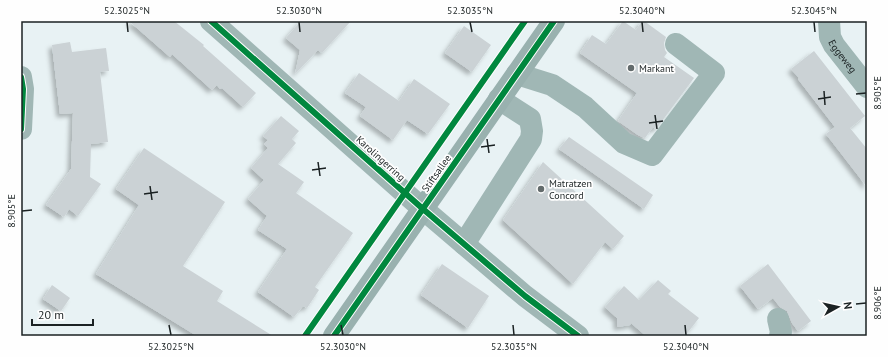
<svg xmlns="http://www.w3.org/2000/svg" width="888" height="357" viewBox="0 0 888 357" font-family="'PT Sans',sans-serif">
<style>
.building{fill:#cbd2d5;filter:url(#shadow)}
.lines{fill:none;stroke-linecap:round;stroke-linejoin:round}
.minor{stroke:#a0b7b5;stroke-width:22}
.major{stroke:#99b1af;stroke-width:22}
.cycleway-casing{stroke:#fefefe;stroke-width:8}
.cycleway{stroke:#00873e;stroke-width:6}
.ticks{fill:none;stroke:#1b2223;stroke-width:1.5}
.poi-dot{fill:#636b6c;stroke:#fefefe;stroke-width:1.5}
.labels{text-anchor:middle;stroke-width:3.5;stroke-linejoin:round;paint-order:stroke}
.street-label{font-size:10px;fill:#1b2223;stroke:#fefefe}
.poi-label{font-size:10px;fill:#1b2223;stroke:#fefefe;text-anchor:start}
.neatline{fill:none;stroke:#1b2223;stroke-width:1.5}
.ticks-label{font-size:10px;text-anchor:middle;fill:#1b2223}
</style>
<defs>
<filter id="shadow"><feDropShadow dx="-3.5" dy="3.5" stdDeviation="2" flood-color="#0004"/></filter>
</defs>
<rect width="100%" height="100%" fill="#e8f2f4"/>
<!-- building -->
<path class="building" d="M129 21H174L204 45 203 46 256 93 243 107 222 88 220 89 217 85 212 90 172 54 170 57Z
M301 21H351L322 53 318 50 295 74 300 50 286 38Z
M623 21 636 30 642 21H644L666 37 664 43 665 50 667 53 664 57 694 78 656 129 653 127 645 138 638 135 618 121 637 93 580 53 592 35 606 44Z
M464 26 491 45 472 72 445 53Z
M70 42 72 52 106 48 109 71 100 72 108 142 91 144 90 177 101 184 78 216 69 209 64 217 46 205 71 169 73 113 60 114 52 45Z
M814 51 865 116 850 128 867 149V187L826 134 835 127 798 79 799 78 791 69Z
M359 73 399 101 414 79 450 104 428 134 407 120 393 140 360 116 366 107 345 93Z
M281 116 299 131 292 139 296 143 278 164 304 182 296 193 353 233 315 287 319 290 307 308 303 306 294 317 258 292 287 249 258 230 267 216 248 199 264 180 251 168 268 148 264 144 268 140 263 136Z
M569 137 653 195 644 209 559 149Z
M144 148 225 202 183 266 223 291 217 301 273 336H197L96 274 139 205 116 189Z
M543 162 624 236 613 249 605 242 573 284 503 220Z
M442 264 489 296 468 328 421 295Z
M768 264 811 321 798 331 792 323 787 311 780 307 773 298 758 309 740 286Z
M658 280 671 291 668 294 699 318 685 336H646L631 323 630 325 617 327V318L605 307 624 286 639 300Z
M52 285 70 298 61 311 43 299Z"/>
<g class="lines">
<!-- minor -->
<g class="minor">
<path d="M211 21 423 209 525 296 578 336"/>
<path id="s1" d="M829 21 830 37 834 45 867 87"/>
<path d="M517 74 552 85 585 107 624 143 652 155 714 73 676 44"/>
<path d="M21 77 23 89 21 129"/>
<path d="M464 244 531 139 532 131 530 119 499 99"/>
<path d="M778 319 781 332 780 336"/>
</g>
<!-- major -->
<path class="major" d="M334 336 554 21"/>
<!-- cycleway casing -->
<g class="cycleway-casing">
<path id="cycleway" d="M211 21 423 209 525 296 578 336
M21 77 23 89 21 129
M305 336 525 21
M334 336 554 21"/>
</g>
<!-- cycleway -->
<use href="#cycleway" class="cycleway"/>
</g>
<!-- ticks -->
<path class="ticks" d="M127 22 128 32M299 22 300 32M470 22 472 32M642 22 643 32M814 22 815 32M824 91 825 105M856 94 866 93M818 99 831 97M655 115 657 129M649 123 663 121M487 139 489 153M481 147 495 145M318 162 320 176M312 170 326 168M150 186 152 200M144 194 158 192M22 211 32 210M856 304 866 303M169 325 171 335M341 325 343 335M513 325 514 335M685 325 686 335"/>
<!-- markers -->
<g class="poi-dot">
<circle cx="631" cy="68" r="4"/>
<circle cx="541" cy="189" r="4"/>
</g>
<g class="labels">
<!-- street labels -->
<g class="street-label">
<text dy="4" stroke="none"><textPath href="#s1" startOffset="39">Eggeweg</textPath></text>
<text transform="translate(381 158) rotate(42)" y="4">Karolingerring</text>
<text transform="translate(436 173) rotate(-55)" y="4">Stiftsallee</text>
</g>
<!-- poi labels -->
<g class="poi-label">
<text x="639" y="72">Markant</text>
<text x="549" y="187">Matratzen<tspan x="549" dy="12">Concord</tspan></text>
</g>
</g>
<!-- border -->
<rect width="888" height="357" fill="none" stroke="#fefefe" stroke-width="44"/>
<!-- north arrow -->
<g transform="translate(838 307) rotate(82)" stroke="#fefefe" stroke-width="3" paint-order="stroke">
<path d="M0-3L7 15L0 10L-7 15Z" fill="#1b2223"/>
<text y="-6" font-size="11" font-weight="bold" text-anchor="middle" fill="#1b2223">N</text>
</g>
<!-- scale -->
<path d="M32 319v6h61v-6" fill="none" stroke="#1b2223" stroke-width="2"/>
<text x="38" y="319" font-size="12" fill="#1b2223" stroke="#fefefe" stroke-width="3" paint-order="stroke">20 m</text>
<rect x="22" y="22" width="844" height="313" class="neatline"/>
<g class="ticks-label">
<text x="127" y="14">52.3025°N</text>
<text x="299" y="14">52.3030°N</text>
<text x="470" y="14">52.3035°N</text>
<text x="642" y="14">52.3040°N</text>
<text x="814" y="14">52.3045°N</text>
<text transform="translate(877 93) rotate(-90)" y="4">8.905°E</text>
<text transform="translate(11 211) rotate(-90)" y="4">8.905°E</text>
<text transform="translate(877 303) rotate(-90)" y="4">8.906°E</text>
<text x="171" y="350">52.3025°N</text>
<text x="343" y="350">52.3030°N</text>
<text x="514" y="350">52.3035°N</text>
<text x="686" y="350">52.3040°N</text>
</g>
</svg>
